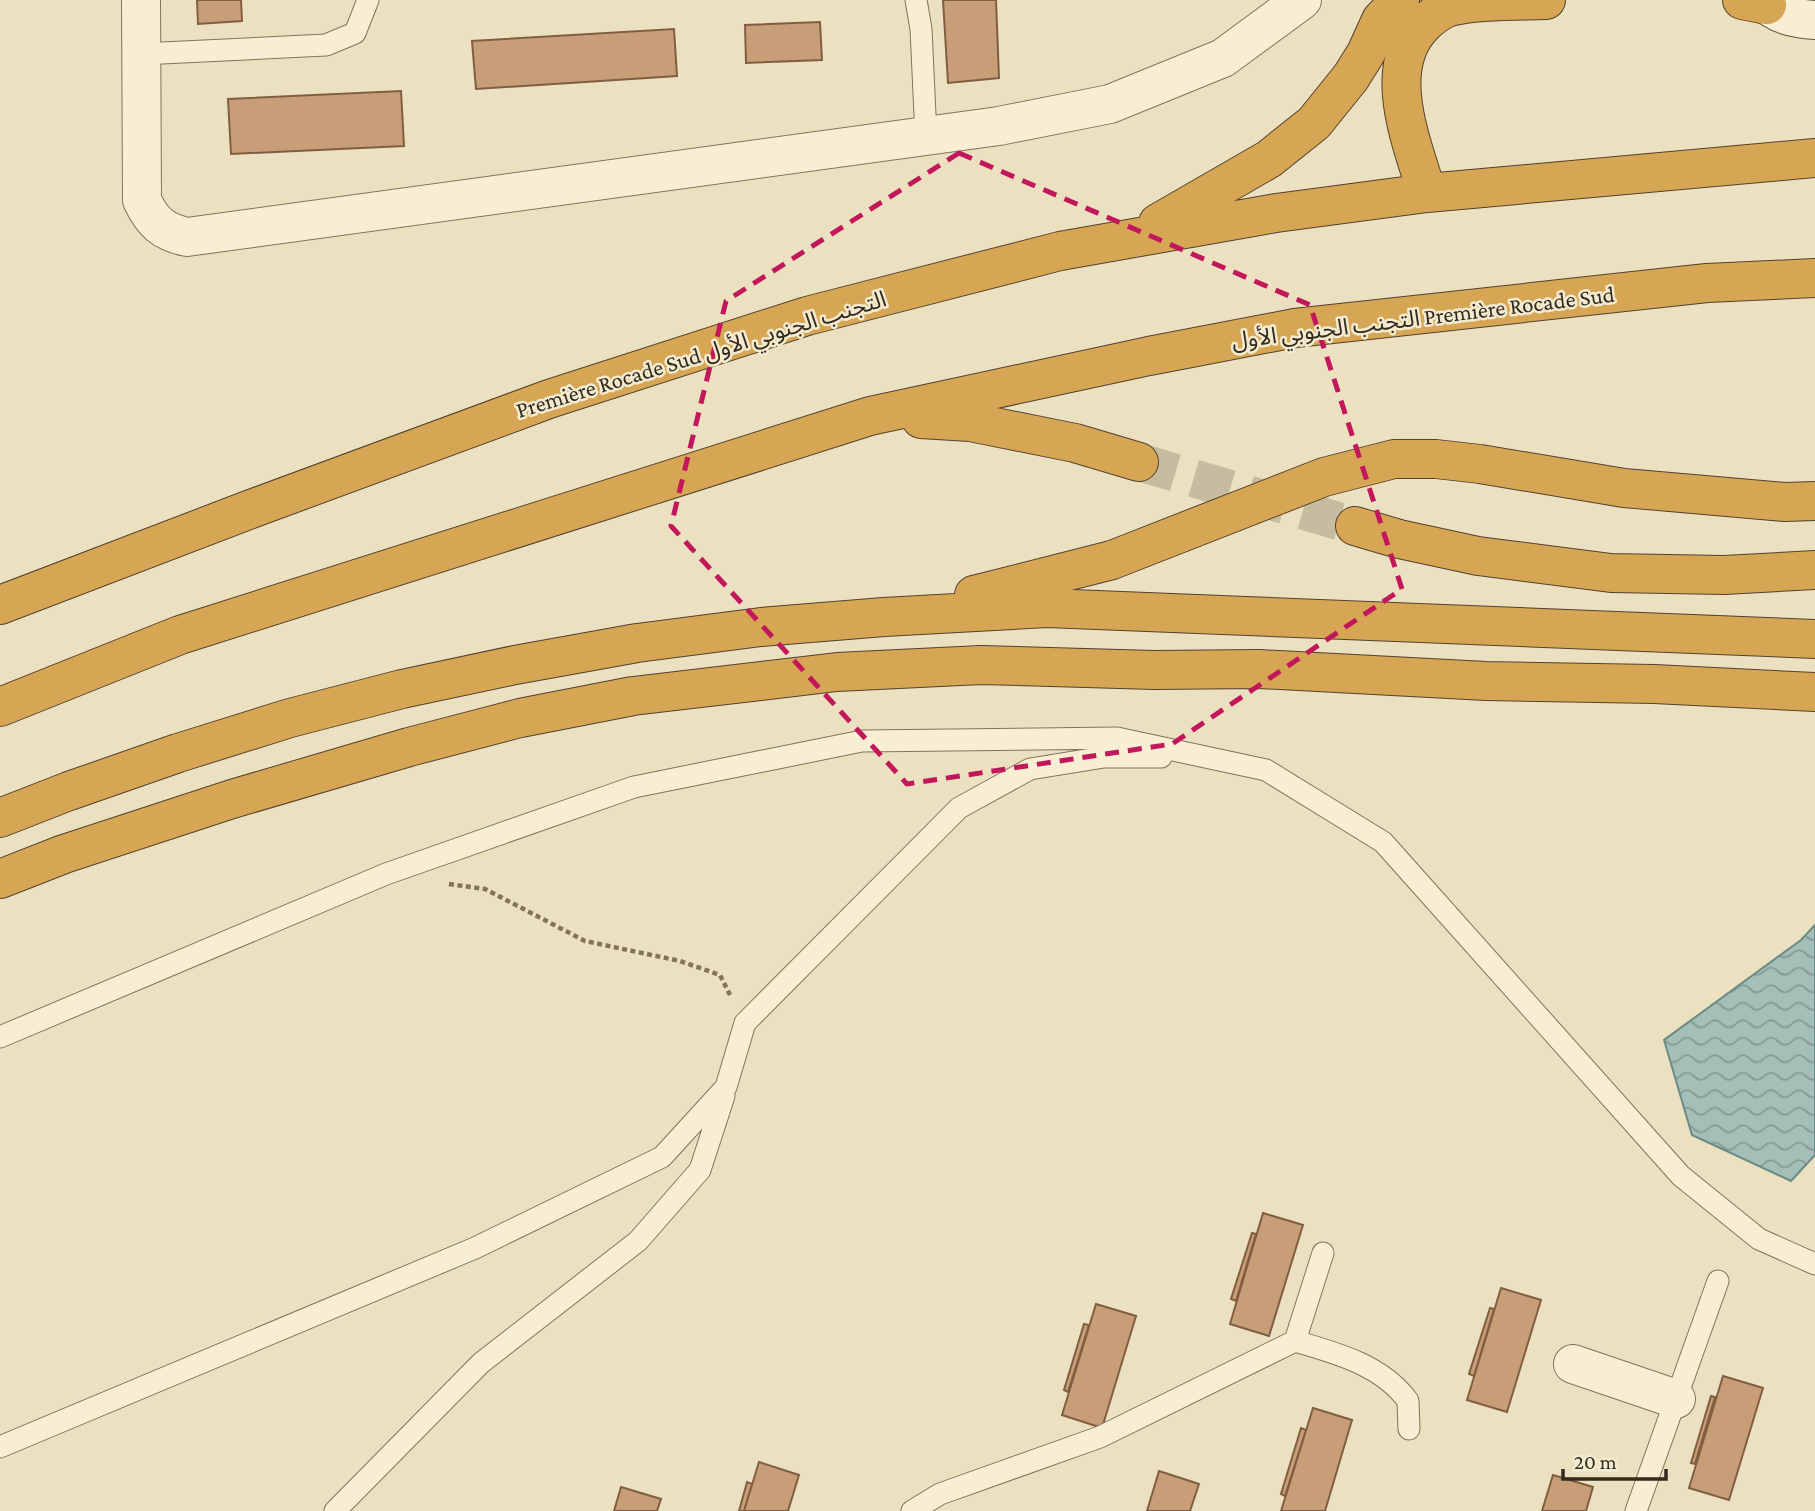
<svg xmlns="http://www.w3.org/2000/svg" width="1815" height="1511" viewBox="0 0 1815 1511" font-family="'Crimson Pro','Noto Sans Arabic',serif">
<style>
.water{fill:url(#water-waves);stroke:#6b8b85;stroke-width:2}
.building{fill:#c89e79;stroke:#825e41;stroke-width:2}
.lines{fill:none;stroke-linecap:round;stroke-linejoin:round}
.highway-tunnel{stroke:#c6bca0;stroke-width:38;stroke-dasharray:38 19;stroke-linecap:butt}
.lane-casing{stroke:#84735a;stroke-width:23}
.street-casing{stroke:#84735a;stroke-width:40}
.secondary-casing{stroke:#65543d;stroke-width:40}
.highway-casing{stroke:#52412e;stroke-width:40}
.path{stroke:#84735a;stroke-width:4.5;stroke-dasharray:5 3.5;stroke-linecap:butt}
.lane{stroke:#f7eed4;stroke-width:21}
.street{stroke:#f7eed4;stroke-width:38}
.secondary{stroke:#f7eed4;stroke-width:38}
.highway{stroke:#d7a655;stroke-width:38}
.marked{fill:none;stroke:#c2185b;stroke-width:5;stroke-dasharray:14 9;stroke-linejoin:round}
.labels{text-anchor:middle;stroke-width:5;stroke-linejoin:round;paint-order:stroke}
.street-label{font-size:23px;fill:#342a1d;stroke:#f3ebd0}
</style>
<defs>
<pattern id="water-waves" width="16" height="10" patternUnits="userSpaceOnUse" patternTransform="scale(1.75)"><rect width="16" height="10" fill="#a4beb8"/><path d="M0 5q4-4 8 0t8 0" fill="none" stroke="#869b95"/></pattern>
</defs>
<rect width="100%" height="100%" fill="#ebe1c1"/>
<!-- water -->
<path class="water" d="M1815 925V1155L1791 1181 1692 1135 1664 1040 1801 940Z"/>
<!-- building -->
<path class="building" d="M197 0H241L242 21 198 24Z
M943 0H996L999 78 948 83Z
M820 22 822 60 746 63 745 25Z
M674 29 677 76 476 89 472 41Z
M401 91 404 146 231 154 228 99Z
M1263 1213 1303 1225 1269 1336 1230 1324Z
M1252 1233 1256 1234 1236 1301 1231 1299Z
M1501 1288 1541 1300 1507 1412 1467 1400Z
M1096 1304 1136 1316 1102 1428 1062 1415Z
M1490 1308 1494 1309 1474 1376 1469 1374Z
M1084 1324 1089 1325 1068 1392 1064 1390Z
M1723 1376 1763 1388 1729 1500 1689 1488Z
M1711 1396 1715 1397 1695 1464 1691 1463Z
M1313 1408 1352 1420 1325 1511H1281Z
M1301 1428 1306 1430 1285 1496 1281 1494Z
M759 1462 799 1475 788 1511H744Z
M1159 1471 1199 1484 1190 1511H1147Z
M1553 1475 1593 1487 1586 1511H1542Z
M747 1482 752 1484 744 1511H739Z
M621 1487 661 1499 657 1511H614Z"/>
<g class="lines">
<!-- highway-tunnel -->
<path class="highway-tunnel" d="M1139 462 1355 526"/>
<!-- lane casing -->
<g class="lane-casing">
<path id="lane" d="M916 0 921 29 926 136
M141 54 326 45 355 33 368 0
M0 1037 386 874 634 787 862 741 1117 738 1266 770 1383 842 1681 1176 1759 1239 1815 1264
M1295 1341C1336 1353 1382 1365 1408 1401L1409 1429
M0 1447 475 1248 662 1157 726 1087 745 1023 959 808 1030 769 1104 757H1161
M335 1511 481 1363 638 1241 700 1170 724 1096
M912 1511 940 1494 1100 1437 1295 1341 1323 1253
M1636 1511 1718 1281"/>
</g>
<!-- street casing -->
<g class="street-casing">
<path id="street" d="M141 0 142 200C152 222 163 232 187 237L999 126 1110 104 1223 58 1302 0
M1573 1364 1676 1399"/>
</g>
<!-- secondary casing -->
<g class="secondary-casing">
<path id="secondary" d="M1762 0C1777 15 1795 19 1815 20"/>
</g>
<!-- highway casing -->
<g class="highway-casing">
<path id="highway" d="M1742 0 1767 5
M1427 193C1412 143 1380 68 1423 25 1430 18 1439 11 1449 7 1479 0 1515 1 1546 0
M1158 223 1269 159 1314 123 1351 77 1366 53 1381 20 1400 0
M921 419 970 422 1075 443 1139 462
M1355 526 1399 539 1478 556 1611 573 1724 575 1815 570
M974 595 1112 560 1324 477 1394 459H1436L1480 464 1624 488 1785 502 1815 501
M0 605 251 509 549 399 807 316 1060 251 1276 213 1427 193 1815 158
M0 707 180 635 870 416 1149 356 1295 328 1707 283 1815 278
M0 818 69 791 178 753 290 718 402 689 515 665 637 643 761 627 884 617 1047 608 1815 639
M0 879 64 854 232 799 409 747 520 718 633 696 837 672 981 665 1154 670 1259 669 1486 681 1654 684 1815 692"/>
</g>
<!-- path -->
<path class="path" d="M449 884 485 889 585 941 680 961 720 975 731 997"/>
<!-- lane -->
<use href="#lane" class="lane"/>
<!-- street -->
<use href="#street" class="street"/>
<!-- secondary -->
<use href="#secondary" class="secondary"/>
<!-- highway -->
<use href="#highway" class="highway"/>
</g>
<!-- marked area -->
<path class="marked" d="M959 153 1310 305 1402 589 1172 744 907 784 671 526 726 301Z"/>
<g class="labels">
<!-- street labels -->
<g class="street-label">
<text transform="translate(1423 317) rotate(-7)" y="8">التجنب الجنوبي الأول Première Rocade Sud</text>
<text transform="translate(701 354) rotate(-17)" y="8">Première Rocade Sud التجنب الجنوبي الأول</text>
</g>
</g>
<!-- scale -->
<path d="M1563 1469v10h103v-10" fill="none" stroke="#342a1d" stroke-width="3.5"/>
<text x="1574" y="1469" font-size="21" fill="#342a1d" stroke="#f3ebd0" stroke-width="5" paint-order="stroke">20 m</text>
</svg>
